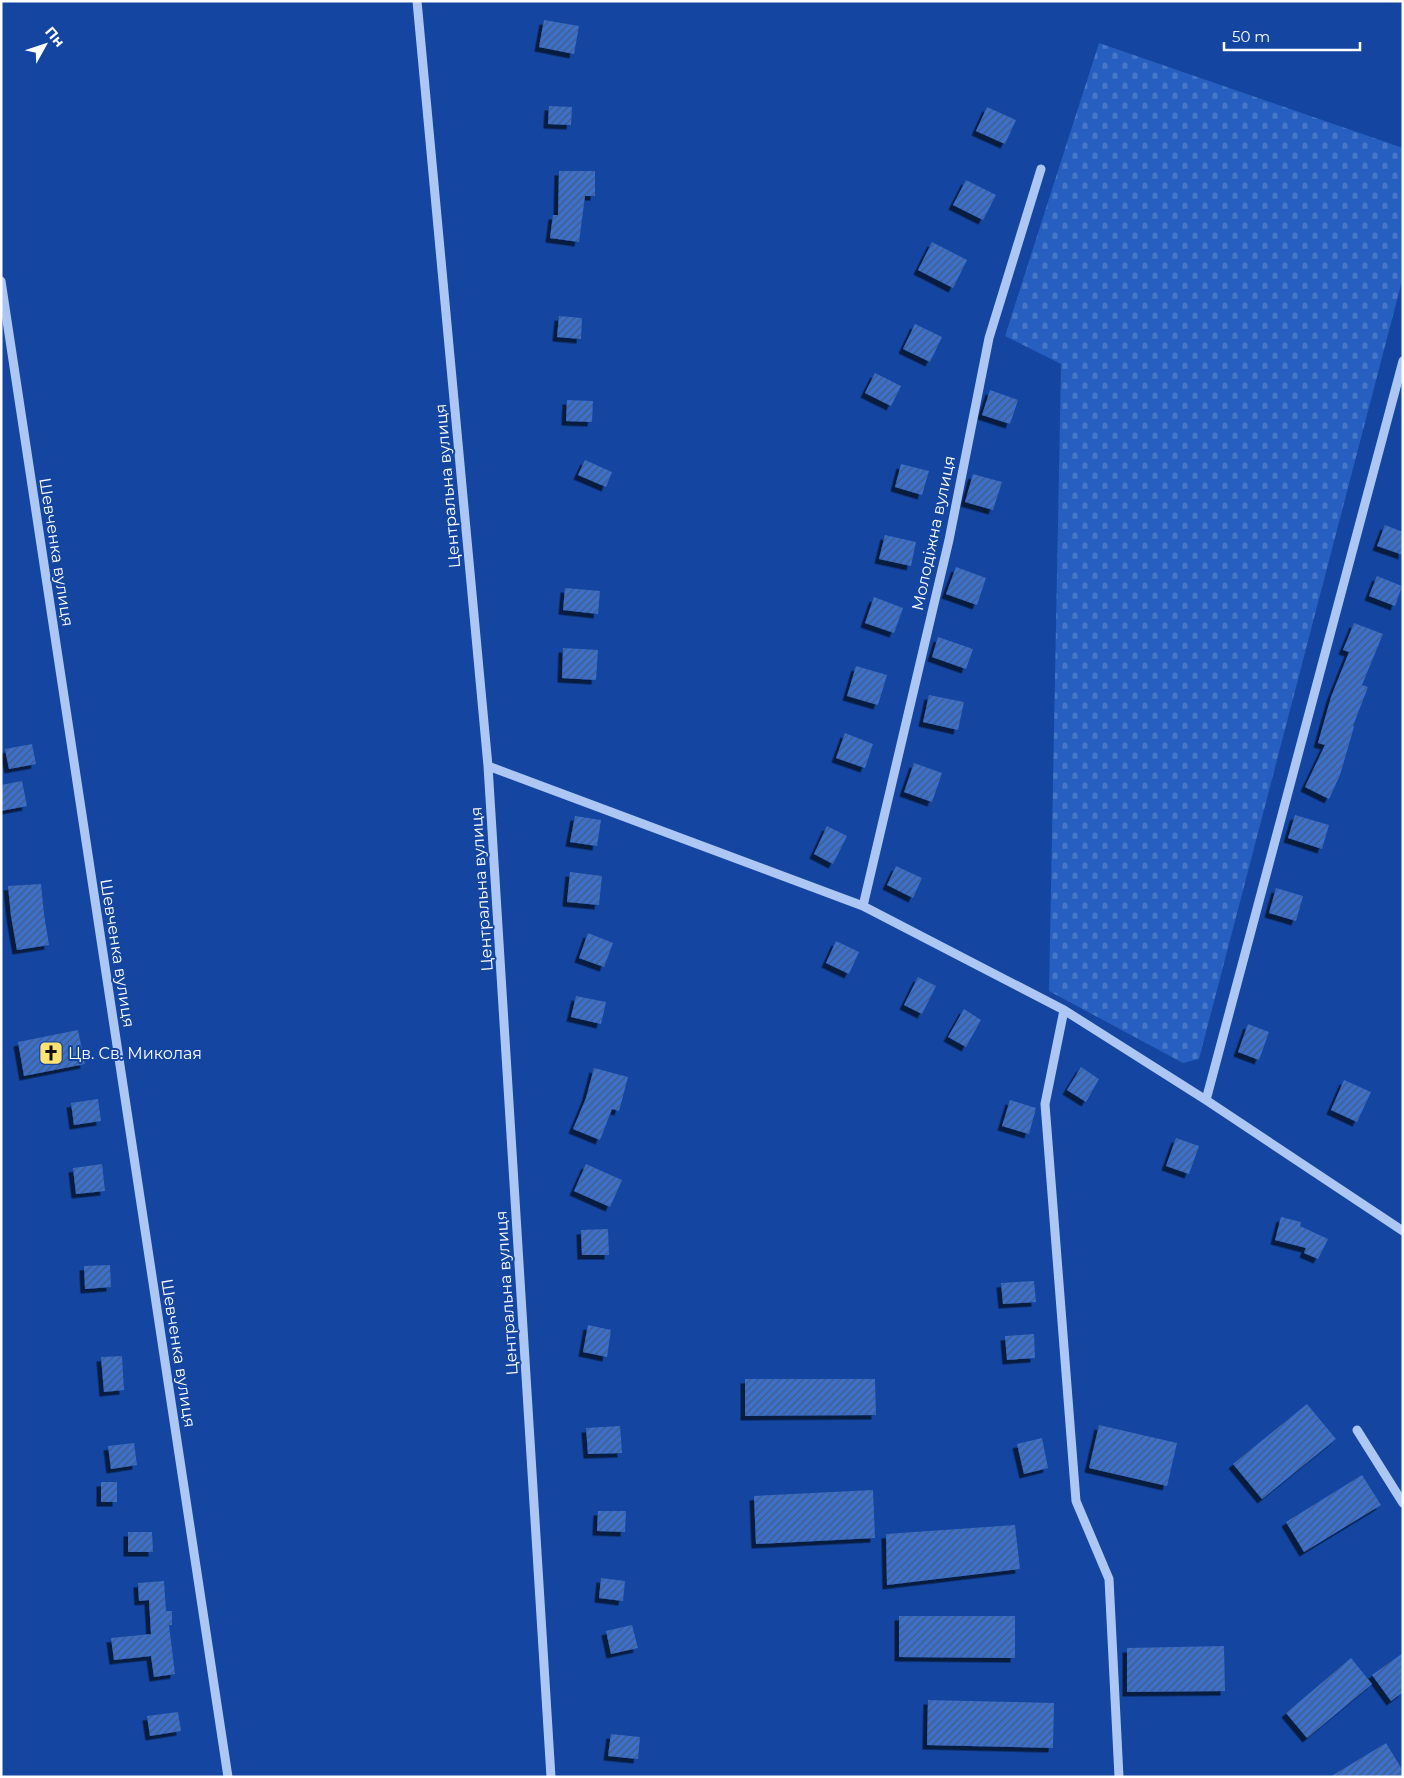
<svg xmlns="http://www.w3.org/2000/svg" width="1404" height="1778" viewBox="0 0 1404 1778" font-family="Montserrat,sans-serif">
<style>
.cemetery{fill:url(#cemetery-stones)}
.building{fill:url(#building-hatch);filter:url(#shadow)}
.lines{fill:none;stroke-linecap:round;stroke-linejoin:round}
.minor{stroke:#adc7f4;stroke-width:9}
.labels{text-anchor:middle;stroke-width:4;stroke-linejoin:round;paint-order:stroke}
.street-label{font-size:16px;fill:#fff;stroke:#1345a1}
.poi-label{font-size:16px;fill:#fff;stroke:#1345a1;text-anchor:start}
</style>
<defs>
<pattern id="cemetery-stones" width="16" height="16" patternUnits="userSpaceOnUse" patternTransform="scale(1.25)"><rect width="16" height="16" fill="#265fbf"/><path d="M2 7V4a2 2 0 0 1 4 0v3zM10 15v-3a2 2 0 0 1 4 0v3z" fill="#4777c9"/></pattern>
<pattern id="building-hatch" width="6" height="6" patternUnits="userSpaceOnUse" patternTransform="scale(1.25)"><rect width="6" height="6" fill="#3c6fc8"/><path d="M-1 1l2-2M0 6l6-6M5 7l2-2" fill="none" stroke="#455c84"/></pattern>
<filter id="shadow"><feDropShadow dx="-4.5" dy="4.5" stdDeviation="0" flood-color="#0009"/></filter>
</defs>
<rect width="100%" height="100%" fill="#1345a1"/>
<!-- cemetery -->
<path class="cemetery" d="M1099 43 1403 148V277L1199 1059 1183 1063 1049 991 1061 364 1005 336Z"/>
<!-- building -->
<path class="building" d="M544 20 579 26 574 54 539 47Z
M549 106 572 107 571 125 548 124Z
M987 107 1016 120 1005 144 976 131Z
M559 171H595V196H585L579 242 550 238 553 215H558Z
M966 180 996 195 983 220 953 205Z
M932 242 967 260 953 288 918 270Z
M559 316 582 318 581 339 557 337Z
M915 324 942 337 930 362 903 349Z
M875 373 901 386 891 406 865 393Z
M990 390 1018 400 1010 424 982 415Z
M567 400 593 401 592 422 566 421Z
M585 460 612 472 606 487 578 475Z
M901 464 929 471 922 495 895 487Z
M973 474 1002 482 993 510 965 502Z
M1385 525 1403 532V555L1377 546Z
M885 535 916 542 911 566 879 559Z
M956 567 986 578 977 605 946 594Z
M1377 576 1402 586 1395 606 1369 596Z
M565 588 600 591 598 614 563 610Z
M874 597 903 608 894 633 865 623Z
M1354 623 1383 634 1362 685 1368 687 1353 726 1354 727 1340 775 1329 799 1305 787 1325 745 1318 743 1331 697 1349 652 1343 650Z
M938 637 973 649 966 669 932 657Z
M563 648 598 650 596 680 562 678Z
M856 666 887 675 878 705 847 696Z
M929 695 964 702 958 730 923 722Z
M845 733 873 744 865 768 836 758Z
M32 744 36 764 9 769 5 749Z
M914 763 942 773 932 802 904 792Z
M22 781 27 806 1 811V785Z
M1295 815 1329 825 1322 849 1288 838Z
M575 816 601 820 597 846 570 842Z
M827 826 847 836 833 864 814 854Z
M896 866 922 878 913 898 887 885Z
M570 872 602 876 599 905 567 902Z
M41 884 44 914 49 945 17 950 11 916 8 886Z
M1276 888 1303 896 1296 921 1269 913Z
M588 933 613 943 604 967 579 958Z
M836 941 859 952 849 974 826 963Z
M918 977 936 986 922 1014 904 1005Z
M576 996 606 1002 601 1024 571 1017Z
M964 1009 981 1020 966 1047 948 1037Z
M1248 1024 1269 1032 1259 1060 1238 1052Z
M78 1030 85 1064 24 1076 18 1042Z
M1081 1067 1099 1079 1086 1102 1067 1090Z
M594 1068 628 1077 619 1111 612 1109 600 1140 573 1129 586 1098Z
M1344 1080 1371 1092 1357 1122 1331 1110Z
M98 1099 101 1121 74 1125 71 1103Z
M1010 1100 1036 1108 1029 1134 1002 1126Z
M1176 1138 1199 1146 1189 1174 1166 1166Z
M102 1164 105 1191 76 1194 73 1168Z
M586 1164 622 1180 610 1207 574 1191Z
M1281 1217 1301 1222 1300 1226 1328 1239 1318 1259 1304 1253 1306 1248 1275 1240Z
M608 1229 609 1255H582L581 1230Z
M110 1265 111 1287 85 1289 84 1266Z
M1034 1281 1036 1302 1003 1304 1001 1283Z
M588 1325 611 1330 607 1357 583 1352Z
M1034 1334 1035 1358 1007 1360 1005 1336Z
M122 1356 124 1390 104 1392 101 1357Z
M745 1379H875L876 1415 745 1416Z
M1307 1404 1336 1439 1262 1499 1233 1464Z
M1099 1425 1177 1443 1167 1486 1089 1468Z
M620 1426 622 1453 588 1454 586 1428Z
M1042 1438 1048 1468 1024 1474 1017 1444Z
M134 1443 137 1465 111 1469 108 1446Z
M1362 1475 1381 1505 1304 1552 1286 1522Z
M101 1482H117V1502H101Z
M873 1490 875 1538 756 1544 754 1496Z
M598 1511H626L625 1532 597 1531Z
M1015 1525 1020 1569 887 1585 886 1534Z
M128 1532H152L153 1552H128Z
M601 1578 625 1581 623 1601 599 1598Z
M164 1581 166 1611H172V1625H169L175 1674 154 1677 151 1656 114 1660 111 1638 151 1634 149 1600 139 1601 138 1583Z
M899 1616H1015V1658L899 1657Z
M632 1625 638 1648 611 1654 606 1631Z
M1224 1646 1225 1691 1127 1692V1648Z
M1403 1653V1692L1391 1701 1372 1675Z
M1351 1658 1372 1684 1307 1738 1286 1713Z
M928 1700 1054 1703 1053 1748 927 1745Z
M178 1712 181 1731 150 1736 147 1716Z
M611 1734 640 1737 638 1759 608 1756Z
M1386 1743 1403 1771V1777H1330Z"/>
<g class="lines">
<!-- minor -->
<path class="minor" d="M417 1 488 766 551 1777
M1 281 228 1777
M488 766 863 906 1064 1010 1206 1100 1403 1231
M863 906 949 540 989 338 1041 169
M1064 1010 1045 1104 1076 1501 1109 1579 1119 1777
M1206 1100 1403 361
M1357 1430 1403 1503"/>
</g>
<!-- icons -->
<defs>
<g id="church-square" transform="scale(1.25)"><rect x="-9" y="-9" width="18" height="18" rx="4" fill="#ffe270" stroke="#1345a1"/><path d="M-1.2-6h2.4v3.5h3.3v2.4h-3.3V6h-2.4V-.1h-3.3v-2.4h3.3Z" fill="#111"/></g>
</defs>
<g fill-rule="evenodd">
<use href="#church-square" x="51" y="1053"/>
</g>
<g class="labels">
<!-- street labels -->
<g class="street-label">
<text transform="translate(447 486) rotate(-95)" y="6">Центральна вулиця</text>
<text transform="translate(933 533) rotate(-78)" y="6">Молодіжна вулиця</text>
<text transform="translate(57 552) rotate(81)" y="6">Шевченка вулиця</text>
<text transform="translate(481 889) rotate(-94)" y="6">Центральна вулиця</text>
<text transform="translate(118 953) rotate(81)" y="6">Шевченка вулиця</text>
<text transform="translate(506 1293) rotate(-94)" y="6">Центральна вулиця</text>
<text transform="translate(179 1353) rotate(81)" y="6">Шевченка вулиця</text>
</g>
<!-- poi labels -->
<g class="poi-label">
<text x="68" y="1059">Цв. Св. Миколая</text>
</g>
</g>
<!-- border -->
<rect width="1404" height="1778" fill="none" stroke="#ffffff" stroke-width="5"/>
<!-- north arrow -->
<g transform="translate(45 45) rotate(50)" stroke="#1345a1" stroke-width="4" paint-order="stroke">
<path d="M0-4L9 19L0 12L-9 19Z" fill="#ffffff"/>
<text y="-8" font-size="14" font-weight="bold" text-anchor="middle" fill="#ffffff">Пн</text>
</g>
<!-- scale -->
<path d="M1224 42v8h136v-8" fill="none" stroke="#ffffff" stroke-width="2.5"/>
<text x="1232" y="42" font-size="15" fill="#ffffff" stroke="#1345a1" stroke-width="4" paint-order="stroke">50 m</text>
</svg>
